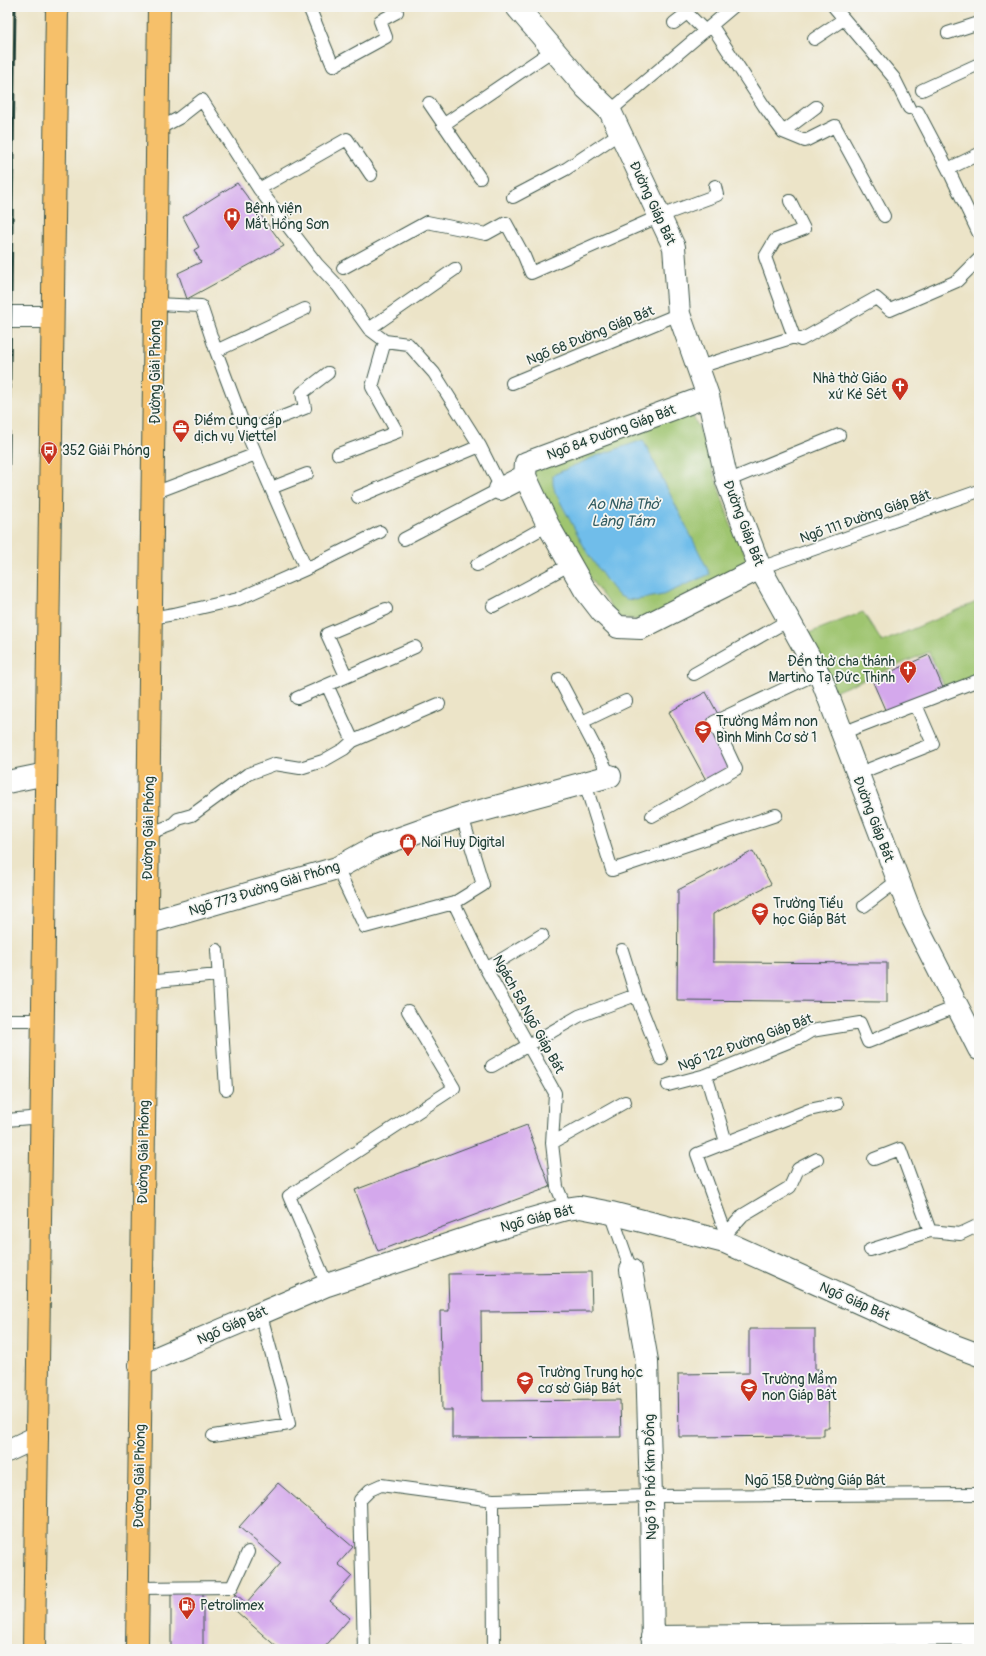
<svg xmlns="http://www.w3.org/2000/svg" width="986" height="1656" viewBox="0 0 986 1656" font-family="Pangolin,sans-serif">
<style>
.green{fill:#9fc570;stroke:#5f8152}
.water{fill:#6fbdea;stroke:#477d8f}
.building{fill:#d4a8ec}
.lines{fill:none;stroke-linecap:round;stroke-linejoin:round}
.service-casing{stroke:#3e564a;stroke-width:14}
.minor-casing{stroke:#3e564a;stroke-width:24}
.tertiary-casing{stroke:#3e564a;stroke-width:24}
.primary-casing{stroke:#3e564a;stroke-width:24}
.service{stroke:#fff;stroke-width:12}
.minor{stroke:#fff;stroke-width:22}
.tertiary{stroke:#fff;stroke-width:22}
.primary{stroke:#f6c06b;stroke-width:22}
.rail{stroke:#1f3d34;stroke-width:3}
.labels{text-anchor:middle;stroke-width:3.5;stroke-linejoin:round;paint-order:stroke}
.street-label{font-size:14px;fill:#1f3d34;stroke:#f6f6f2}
.poi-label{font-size:14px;fill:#1f3d34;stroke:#f6f6f2;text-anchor:start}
.water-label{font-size:15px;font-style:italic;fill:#335d62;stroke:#f6f6f2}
</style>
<rect width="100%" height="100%" fill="#f6f6f2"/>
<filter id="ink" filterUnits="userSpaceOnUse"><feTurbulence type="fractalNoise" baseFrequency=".025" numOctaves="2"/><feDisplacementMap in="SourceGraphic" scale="8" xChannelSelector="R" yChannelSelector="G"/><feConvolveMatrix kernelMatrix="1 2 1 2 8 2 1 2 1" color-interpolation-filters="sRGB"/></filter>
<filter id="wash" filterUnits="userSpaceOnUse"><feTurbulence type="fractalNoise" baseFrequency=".012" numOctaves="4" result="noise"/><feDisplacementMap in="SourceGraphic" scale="16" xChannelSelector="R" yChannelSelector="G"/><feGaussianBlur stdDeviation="0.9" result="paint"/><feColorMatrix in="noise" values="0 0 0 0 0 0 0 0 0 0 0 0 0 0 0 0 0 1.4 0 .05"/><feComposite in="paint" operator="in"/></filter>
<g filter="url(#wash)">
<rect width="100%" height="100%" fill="#ece4c8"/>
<!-- green -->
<path class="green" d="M682 410 692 415 699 428 731 525 750 564 644 621 618 617 551 525 530 467Z
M979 601V674L945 688 929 652 834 692 804 635 863 612 882 642Z"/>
<!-- water -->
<path class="water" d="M643 440 710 574 663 595 636 600 626 599 618 595 611 587 588 554 555 492 553 484V475L594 457Z"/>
<g id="blocks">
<!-- building -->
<path class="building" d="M237 183 284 246 187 299 178 273 201 262 194 250 199 247 183 217Z
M929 655 943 688 886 712 872 680Z
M706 692 719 716 708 722 732 766 706 780 669 712Z
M753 851 771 884 713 914V962L887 963V1002L677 1000 678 890Z
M527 1125 550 1187 378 1251 355 1190Z
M591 1272 592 1311 481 1312 482 1401 620 1400 621 1437 452 1438V1410H442L440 1311H449L448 1274Z
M749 1329H815V1369H819V1375H828L829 1428H824V1436L679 1437 678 1374 749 1373Z
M278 1483 353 1547 338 1564 352 1576 330 1601 350 1618 323 1649H279L228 1604 236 1594 246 1603 281 1563 239 1527Z
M171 1592H203V1649H171Z"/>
</g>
</g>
<g filter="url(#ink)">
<use href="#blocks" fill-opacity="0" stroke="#3e564a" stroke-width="1"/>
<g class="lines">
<!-- service casing -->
<g class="service-casing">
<path id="service" d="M309 7 333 66 386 37 380 21 397 12 394 7
M834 7 894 78 909 108
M674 23 687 13 705 31
M712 26 764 106 783 132 805 141 835 126 884 216
M948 33 979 23
M814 39 844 19
M922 90 979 64
M429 103 480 178
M610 111 733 7
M918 112 948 169 979 234
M443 125 553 50
M158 129 179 118 202 100 259 189 317 264 338 286 369 329 385 341 408 344 434 373 480 446 498 482 500 489 404 539
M783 132 816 107
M948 169 979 154
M259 189 347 139 371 175
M513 197 566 169 620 133
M790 201 804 229 775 240 765 257 794 337
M343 268 427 222 486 234 506 223 524 256 531 273 660 216 717 195 715 186
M155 304 201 306 216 351 305 309
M369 329 455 269
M216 351 246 431 306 569
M699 367 794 337 801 340 876 298 890 310 957 281 979 259
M512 383 679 314
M246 431 305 408 302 393 328 373
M338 454 397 432 372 387 385 341
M727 481 839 435
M271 488 307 474
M154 493 256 454
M358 497 480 446
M477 565 548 525
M760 568 979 491
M493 606 571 564
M151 618 174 614 238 599 306 569 380 532
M694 674 789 620
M346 676 327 634 386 609
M559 679 610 776
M327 685 353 741
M297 698 415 647
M582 722 626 701
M842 733 979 680
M857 774 933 744 916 705
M585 783 612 870 776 815
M652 816 736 769 714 722 818 673
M148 834 172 825 178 819 192 815 248 774 275 764 300 768 323 761 344 749 353 741 439 704
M337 868 365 927 454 903 483 885 462 816
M454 903 486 969 555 1093 552 1143 557 1187 566 1209
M864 906 897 881
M217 950 226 1089
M622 950 636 995 661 1059
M486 969 542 935
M146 982 218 975
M7 1020H43
M492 1066 579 1016 636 995
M706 1075 726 1142
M668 1085 706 1075 801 1037 811 1031 860 1023 868 1042 956 1007
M7 1120 41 1117
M552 1143 625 1102
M874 1159 900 1149 930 1231
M611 1213 631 1270
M726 1234 697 1154 809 1110 837 1104
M725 1241 726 1234 743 1215 790 1187 798 1169 817 1159
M870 1250 930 1231 960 1234 979 1225
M327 1285 289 1196 454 1088 408 1011
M213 1436 289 1424 282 1391 260 1312
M493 1500 494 1649
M138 1588 232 1587 248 1552
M364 1649 360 1500 370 1490 381 1485 493 1500 651 1496 979 1494"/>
</g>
<!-- minor casing -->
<g class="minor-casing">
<path id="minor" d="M517 7 586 88 610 111 674 247 679 314 708 396 727 481 760 568 822 680 913 919 979 1049
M7 317H52
M708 396 526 463 525 476 548 525 585 590 602 612 618 627 641 628 760 568
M500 489 525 476
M7 782 46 774
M147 923 337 868 375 847 462 816 610 776
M631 1270 647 1361 651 1496 653 1649
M140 1365 327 1285 486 1232 566 1209 580 1207 611 1213 725 1242 955 1346 979 1355
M652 1637 979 1634"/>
</g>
<!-- tertiary casing -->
<g class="tertiary-casing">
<path id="tertiary" d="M7 1451 37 1437"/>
</g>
<!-- primary casing -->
<g class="primary-casing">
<path id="primary" d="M34 1649 57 7
M137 1649 159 7"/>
</g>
<!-- service -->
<use href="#service" class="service"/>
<!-- minor -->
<use href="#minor" class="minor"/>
<!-- tertiary -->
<use href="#tertiary" class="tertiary"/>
<!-- primary -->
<use href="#primary" class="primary"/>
<!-- rail -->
<path class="rail" d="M7 588 15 7"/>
</g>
</g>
<!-- icons -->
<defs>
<g id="hospital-pin" transform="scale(0.9)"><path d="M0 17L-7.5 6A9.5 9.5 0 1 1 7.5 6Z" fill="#c8321e" stroke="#f6f6f2"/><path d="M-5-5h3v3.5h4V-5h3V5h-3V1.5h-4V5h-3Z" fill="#fff"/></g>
<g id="church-pin" transform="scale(0.9)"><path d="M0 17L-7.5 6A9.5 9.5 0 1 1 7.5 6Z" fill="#c8321e" stroke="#f6f6f2"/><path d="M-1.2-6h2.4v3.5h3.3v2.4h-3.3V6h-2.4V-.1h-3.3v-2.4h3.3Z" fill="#fff"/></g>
<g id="office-pin" transform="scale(0.9)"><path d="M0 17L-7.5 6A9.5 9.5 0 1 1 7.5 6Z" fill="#c8321e" stroke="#f6f6f2"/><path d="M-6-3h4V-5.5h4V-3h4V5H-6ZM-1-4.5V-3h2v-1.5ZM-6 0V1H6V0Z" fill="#fff"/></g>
<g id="bus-pin" transform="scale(0.9)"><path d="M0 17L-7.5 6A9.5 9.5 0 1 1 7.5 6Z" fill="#c8321e" stroke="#f6f6f2"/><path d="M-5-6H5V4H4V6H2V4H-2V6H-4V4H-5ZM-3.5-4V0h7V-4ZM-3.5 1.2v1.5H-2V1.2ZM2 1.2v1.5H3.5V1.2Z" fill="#fff"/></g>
<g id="school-pin" transform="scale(0.9)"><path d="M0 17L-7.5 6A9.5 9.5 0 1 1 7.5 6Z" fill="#c8321e" stroke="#f6f6f2"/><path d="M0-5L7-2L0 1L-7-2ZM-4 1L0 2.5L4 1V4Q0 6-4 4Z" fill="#fff"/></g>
<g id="shop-pin" transform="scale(0.9)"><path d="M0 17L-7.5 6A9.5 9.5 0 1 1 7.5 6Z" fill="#c8321e" stroke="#f6f6f2"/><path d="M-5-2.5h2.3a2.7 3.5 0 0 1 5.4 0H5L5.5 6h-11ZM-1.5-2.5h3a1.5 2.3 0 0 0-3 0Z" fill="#fff"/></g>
<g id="fuel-pin" transform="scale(0.9)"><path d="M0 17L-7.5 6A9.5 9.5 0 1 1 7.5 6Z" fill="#c8321e" stroke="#f6f6f2"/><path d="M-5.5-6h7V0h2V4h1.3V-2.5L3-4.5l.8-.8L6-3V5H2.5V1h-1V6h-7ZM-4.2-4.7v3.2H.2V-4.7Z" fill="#fff"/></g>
</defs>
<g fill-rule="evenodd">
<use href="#hospital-pin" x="232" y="216"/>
<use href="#church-pin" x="900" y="386"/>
<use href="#office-pin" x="181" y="428"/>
<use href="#bus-pin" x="49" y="450"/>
<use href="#church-pin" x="908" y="669"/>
<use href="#school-pin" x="703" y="729"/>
<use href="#shop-pin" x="408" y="842"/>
<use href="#school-pin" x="760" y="911"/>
<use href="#school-pin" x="525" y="1380"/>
<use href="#school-pin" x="749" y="1387"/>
<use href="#fuel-pin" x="187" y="1605"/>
</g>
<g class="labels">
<!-- street labels -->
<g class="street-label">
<text transform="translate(653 203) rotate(65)" y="5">Đường Giáp Bát</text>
<text transform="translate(590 335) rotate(-22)" y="5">Ngõ 68 Đường Giáp Bát</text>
<text transform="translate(155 372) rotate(-90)" y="5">Đường Giải Phóng</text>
<text transform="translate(611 432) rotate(-20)" y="5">Ngõ 84 Đường Giáp Bát</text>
<text transform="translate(865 516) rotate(-19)" y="5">Ngõ 111 Đường Giáp Bát</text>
<text transform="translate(744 523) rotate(69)" y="5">Đường Giáp Bát</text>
<text transform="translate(874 819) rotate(69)" y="5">Đường Giáp Bát</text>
<text transform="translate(148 828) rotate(-89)" y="5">Đường Giải Phóng</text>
<text transform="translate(264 888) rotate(-17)" y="5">Ngõ 773 Đường Giải Phóng</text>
<text transform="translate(529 1014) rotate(61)" y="5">Ngách 58 Ngõ Giáp Bát</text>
<text transform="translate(745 1042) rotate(-20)" y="5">Ngõ 122 Đường Giáp Bát</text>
<text transform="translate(143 1152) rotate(-89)" y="5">Đường Giải Phóng</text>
<text transform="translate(537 1218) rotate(-14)" y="5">Ngõ Giáp Bát</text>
<text transform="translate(855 1301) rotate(24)" y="5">Ngõ Giáp Bát</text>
<text transform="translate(232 1325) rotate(-24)" y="5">Ngõ Giáp Bát</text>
<text transform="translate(139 1476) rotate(-89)" y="5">Đường Giải Phóng</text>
<text transform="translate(650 1477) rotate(-91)" y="5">Ngõ 19 Phố Kim Đồng</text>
<text x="815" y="1485">Ngõ 158 Đường Giáp Bát</text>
</g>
<!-- poi labels -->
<g class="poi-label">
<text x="245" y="213">Bệnh viện<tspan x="245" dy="16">Mắt Hồng Sơn</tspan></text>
<text x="887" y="383" text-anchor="end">Nhà thờ Giáo<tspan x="887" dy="16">xứ Kẻ Sét</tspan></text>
<text x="194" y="425">Điểm cung cấp<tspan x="194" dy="16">dịch vụ Viettel</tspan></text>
<text x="62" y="455">352 Giải Phóng</text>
<text x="895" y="666" text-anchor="end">Đền thờ cha thánh<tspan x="895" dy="16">Martino Tạ Đức Thịnh</tspan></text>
<text x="716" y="726">Trường Mầm non<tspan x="716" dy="16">Bình Minh Cơ sở 1</tspan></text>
<text x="421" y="847">Noi Huy Digital</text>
<text x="773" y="908">Trường Tiểu<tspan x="773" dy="16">học Giáp Bát</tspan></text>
<text x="538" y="1377">Trường Trung học<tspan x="538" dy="16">cơ sở Giáp Bát</tspan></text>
<text x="762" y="1384">Trường Mầm<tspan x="762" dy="16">non Giáp Bát</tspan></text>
<text x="200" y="1610">Petrolimex</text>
</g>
<!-- water labels -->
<g class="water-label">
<text x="623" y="509">Ao Nhà Thờ<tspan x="623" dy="17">Làng Tám</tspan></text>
</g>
</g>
<!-- margin -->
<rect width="986" height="1656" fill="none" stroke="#f6f6f2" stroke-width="24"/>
</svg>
